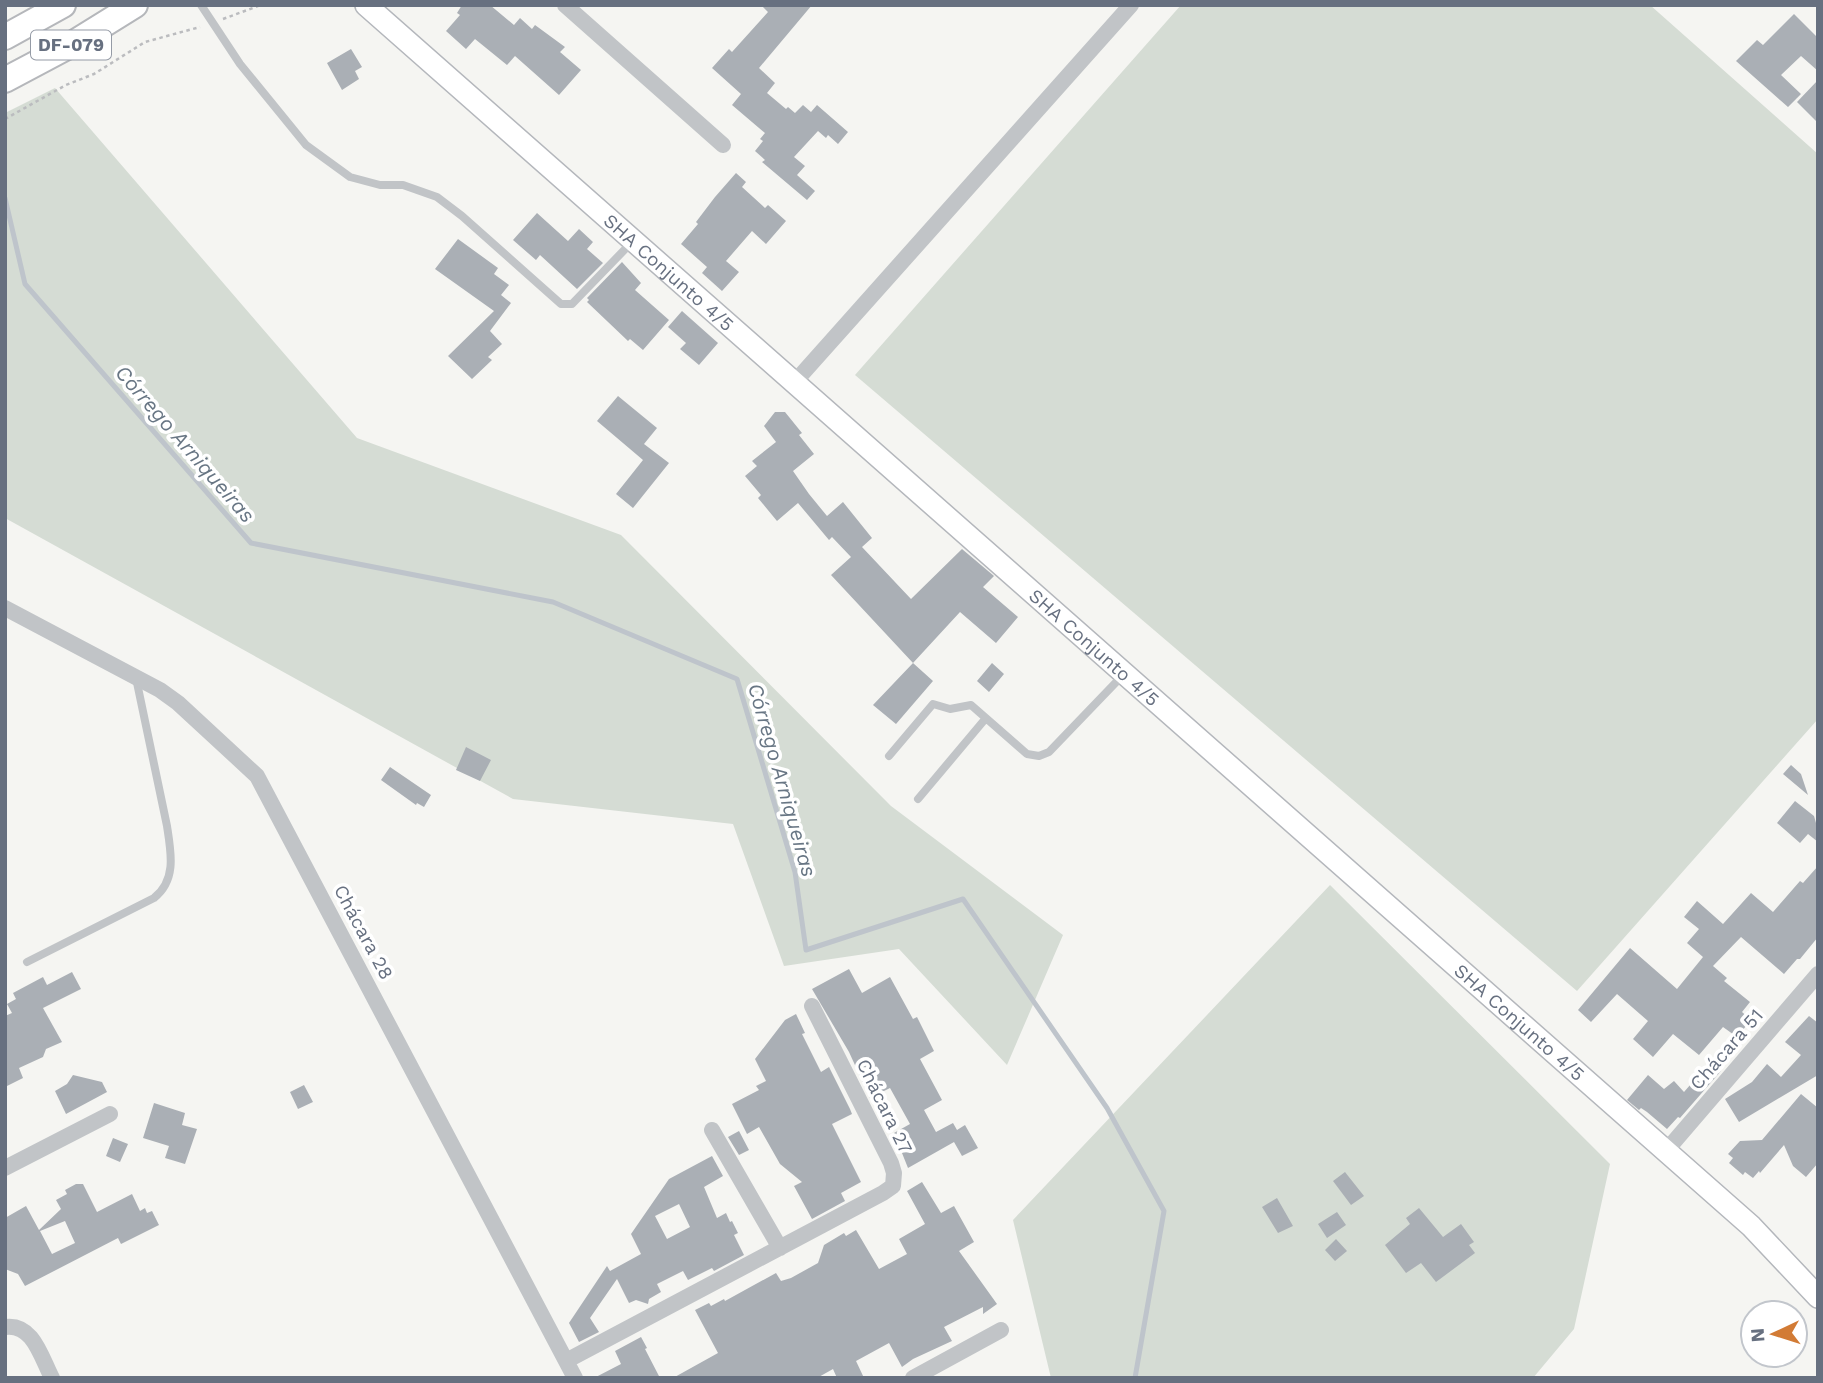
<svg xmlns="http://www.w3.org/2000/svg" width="1823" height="1383" viewBox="0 0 1823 1383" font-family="'Work Sans',sans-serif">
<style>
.green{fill:#d5dcd4}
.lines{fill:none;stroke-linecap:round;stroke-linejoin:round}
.stream{stroke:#bec4cb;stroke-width:5}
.building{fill:#aaafb5;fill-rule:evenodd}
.secondary-casing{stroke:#b4b7bc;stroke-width:24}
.primary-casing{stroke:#b5b7bb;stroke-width:28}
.path{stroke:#bbbcbf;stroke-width:2.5;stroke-dasharray:3.5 3.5;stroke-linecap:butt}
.lane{stroke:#c1c4c7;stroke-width:8}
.street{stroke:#c1c4c7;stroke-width:16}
.secondary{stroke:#fff;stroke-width:21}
.primary{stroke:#fff;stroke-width:24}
.labels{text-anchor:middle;stroke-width:7;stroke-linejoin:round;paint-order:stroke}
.shield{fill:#fff;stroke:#959ba6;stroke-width:2}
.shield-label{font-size:18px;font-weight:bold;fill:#677080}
.street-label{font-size:19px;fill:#677080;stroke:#fff}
.water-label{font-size:21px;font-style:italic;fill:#687684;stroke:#fff}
</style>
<rect width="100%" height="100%" fill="#f5f5f2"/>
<!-- green -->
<path class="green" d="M1181 5H1650L1818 154V719L1577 991 855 375Z
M55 88 357 438 621 535 891 806 1063 935 1007 1065 899 949 784 966 733 824 513 799 5 518V113Z
M1330 885 1610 1164 1574 1329 1533 1378H1051L1013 1220Z"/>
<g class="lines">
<!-- stream -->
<path class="stream" d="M5 198 25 284 251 543 553 602 737 679 795 872 806 950 963 899 1107 1108 1164 1211 1135 1378"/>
</g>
<!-- building -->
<path class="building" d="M462 5H490L514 25 520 18 532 29 535 25 565 47 560 52 581 70 559 95 515 56 507 65 475 39 466 49 446 31 460 15 457 13Z
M761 5H812L759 68 775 83 767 93 786 109 788 107 795 113 803 105 811 112 817 105 848 132 838 144 828 135 826 138 818 131 794 157 805 166 797 175 815 191 807 200 762 162 765 160 755 151 763 141 760 139 765 133 732 105 741 94 712 68 729 49 732 52 768 12Z
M1794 14 1818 38V71L1801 56 1781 75 1801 94 1788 107 1736 61 1757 40 1763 45Z
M351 49 362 67 355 71 359 79 342 90 327 63Z
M1818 80V123L1797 102Z
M736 173 746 182 742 187 765 208 768 205 786 221 766 244 752 231 726 261 739 272 722 291 702 273 707 267 681 244 698 224 696 222 715 197Z
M537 213 568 241 579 229 593 242 587 249 603 263 577 289 540 255 536 260 513 240Z
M458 239 498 268 494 274 509 285 501 295 511 303 490 331 502 344 488 357 492 360 472 379 448 356 494 311 435 269Z
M622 262 641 283 635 290 669 320 643 350 630 339 628 341 587 302 589 300 587 298Z
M682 311 718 343 699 365 680 349 686 343 668 327Z
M618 396 657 428 644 444 669 463 633 508 616 494 643 460 597 421Z
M775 412H785L802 433 799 435 814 454 793 471 809 494 827 516 843 502 872 538 862 547 911 599 962 549 994 576 983 587 1018 617 996 643 960 612 913 663 933 681 896 724 873 705 913 663 831 575 851 557 832 537 829 540 798 503 777 521 758 498 761 495 745 476 757 466 752 461 776 442 764 426Z
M992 663 1004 674 989 692 977 681Z
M466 747 491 760 480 781 456 770Z
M1791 765 1801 774 1808 795 1783 774Z
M390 767 431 795 424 807 417 803 416 805 381 780Z
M1795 801 1814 816 1818 830V842L1808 834 1800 843 1777 823Z
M1818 866V937L1800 959H1797L1784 974 1741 937 1713 966 1727 978 1724 981 1750 1002 1742 1012 1751 1020 1737 1037 1723 1027 1699 1055 1673 1034 1653 1057 1633 1039 1648 1021 1617 994 1591 1022 1578 1010 1630 948 1677 989 1703 957 1687 943 1699 929 1684 917 1697 901 1723 924 1751 893 1773 912 1800 881 1803 883Z
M849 969 862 993 890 977 913 1019 917 1017 934 1051 920 1059 942 1100 924 1110 936 1132 953 1123 957 1130 965 1125 978 1148 962 1156 954 1142 908 1168 894 1133 910 1124 890 1088 870 1098 849 1052 812 989Z
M72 972 81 989 43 1008 62 1042 46 1049 43 1057 19 1068 23 1078 5 1087V1016L12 1013 7 1004 16 999 13 993 43 977 47 985Z
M796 1014 805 1033 802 1034 821 1072 829 1067 850 1109 852 1114 832 1124 861 1182 841 1193 845 1201 812 1219 794 1186 802 1182 780 1164 759 1127 747 1134 732 1104 759 1090 756 1086 766 1081 755 1059 785 1020Z
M1809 1016 1818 1023V1075L1739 1122 1725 1099 1752 1082 1767 1064 1781 1077 1801 1055 1785 1042Z
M1710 1062 1721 1071 1680 1118 1678 1117 1667 1129 1647 1112 1641 1108 1639 1110 1627 1100 1648 1075 1664 1089 1674 1081 1684 1092Z
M73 1075 102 1082 107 1092 66 1114 55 1091 67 1084Z
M304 1085 313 1102 298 1109 290 1092Z
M1801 1094 1818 1108V1163L1806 1177 1793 1166 1784 1145 1760 1173 1759 1171 1753 1178 1745 1172 1743 1175 1729 1163 1733 1158 1728 1154 1740 1141 1762 1140Z
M154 1103 185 1113 182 1125 197 1129 185 1164 165 1158 169 1146 143 1138Z
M739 1131 749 1150 739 1155 728 1137Z
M113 1138 128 1144 120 1162 106 1156Z
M712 1156 723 1176 704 1187 717 1218 726 1213 730 1222 732 1221 738 1233 734 1235 744 1255 714 1271 712 1268 688 1280 683 1271 657 1284 661 1292 649 1299 648 1304 636 1300 629 1303 617 1279 590 1318 599 1332 579 1342 569 1323 607 1266 610 1271 641 1254 631 1234 669 1179ZM679 1204 690 1227 667 1239 655 1216Z
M1345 1172 1364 1196 1351 1205 1333 1181Z
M922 1182 941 1213 954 1206 974 1242 959 1251 997 1304 983 1314V1307L944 1327 952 1341 913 1359 902 1367 889 1343 856 1361 864 1378H837L833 1369 817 1378H673L718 1353 695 1310 709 1303 711 1306 724 1299 725 1301 776 1273 781 1281 791 1278 818 1263 824 1245 844 1233 846 1236 856 1230 879 1269 907 1254 899 1239 925 1224 907 1191Z
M76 1184H83L97 1212 132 1194 140 1211 145 1208 147 1213 152 1211 159 1225 121 1244 118 1238 25 1286 18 1274 5 1269V1218L26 1206 39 1230 61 1209 56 1200 67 1194 65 1190ZM65 1221 75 1243 52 1254 40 1231Z
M1277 1198 1293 1226 1278 1233 1262 1207Z
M1419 1208 1443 1237 1461 1224 1474 1242 1469 1245 1475 1253 1436 1282 1421 1263 1406 1273 1385 1245 1410 1224 1406 1218Z
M1337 1212 1346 1225 1327 1238 1318 1224Z
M1336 1239 1347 1251 1335 1261 1325 1250Z
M641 1337 647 1348 645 1349 660 1378H594L621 1364 615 1351Z"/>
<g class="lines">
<!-- secondary casing -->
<g class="secondary-casing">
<g id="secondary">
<path id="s1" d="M366 5 1751 1226 1818 1297"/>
</g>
</g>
<!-- primary casing -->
<g class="primary-casing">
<path id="primary" d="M5 37 63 5
M5 80 69 46 135 5"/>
</g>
<!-- path -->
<path class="path" d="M223 19 261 5
M5 119 66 85 94 74 145 42 200 27"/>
<!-- lane -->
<path class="lane" d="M201 5 240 64 306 145 350 177 380 185H403L437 197 462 216 561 304H572L632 242
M889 756 933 704 950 709 971 705 1027 754 1039 756 1049 752 1123 675
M918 799 986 718
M27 962 154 898C177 880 171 852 167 826L136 678"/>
<!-- street -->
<path class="street" d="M565 5 723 145
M793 384 1131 5
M5 608 160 690 178 703 257 776 575 1378
M712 1130 780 1248
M1666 1151 1818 974
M5 1168 110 1114
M5 1327C33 1323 41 1357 52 1378
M566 1361 883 1193 893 1186 894 1173 891 1163 812 1006
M913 1378 1001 1330"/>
<!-- secondary -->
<use href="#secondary" class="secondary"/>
<!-- primary -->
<use href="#primary" class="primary"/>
</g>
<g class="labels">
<!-- shield labels -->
<rect class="shield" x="31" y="30.5" width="80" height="29" rx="5"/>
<g class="shield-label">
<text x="71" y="51">DF-079</text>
</g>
<!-- street labels -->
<g class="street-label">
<text dy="7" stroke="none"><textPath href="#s1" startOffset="404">SHA Conjunto 4/5</textPath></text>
<text dy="7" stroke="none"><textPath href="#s1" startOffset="971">SHA Conjunto 4/5</textPath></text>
<text transform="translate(364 932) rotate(62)" y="7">Chácara 28</text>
<text dy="7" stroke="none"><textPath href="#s1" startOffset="1538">SHA Conjunto 4/5</textPath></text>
<text transform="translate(1726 1049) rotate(-49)" y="7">Chácara 51</text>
<text transform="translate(885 1106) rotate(64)" y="7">Chácara 27</text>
</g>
<!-- water labels -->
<g class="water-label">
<text transform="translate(185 444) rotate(49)" y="7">Córrego Arniqueiras</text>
<text transform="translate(782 780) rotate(74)" y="7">Córrego Arniqueiras</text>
</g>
</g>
<!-- border -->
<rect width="1823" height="1383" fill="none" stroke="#677080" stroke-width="14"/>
<!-- north arrow -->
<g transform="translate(1774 1334) rotate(266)"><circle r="33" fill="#ffffff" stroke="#c2c6cc" stroke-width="2"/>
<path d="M0-5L12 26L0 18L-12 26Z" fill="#d27b35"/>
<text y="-10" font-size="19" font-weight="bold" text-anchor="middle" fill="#677080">N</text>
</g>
</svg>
